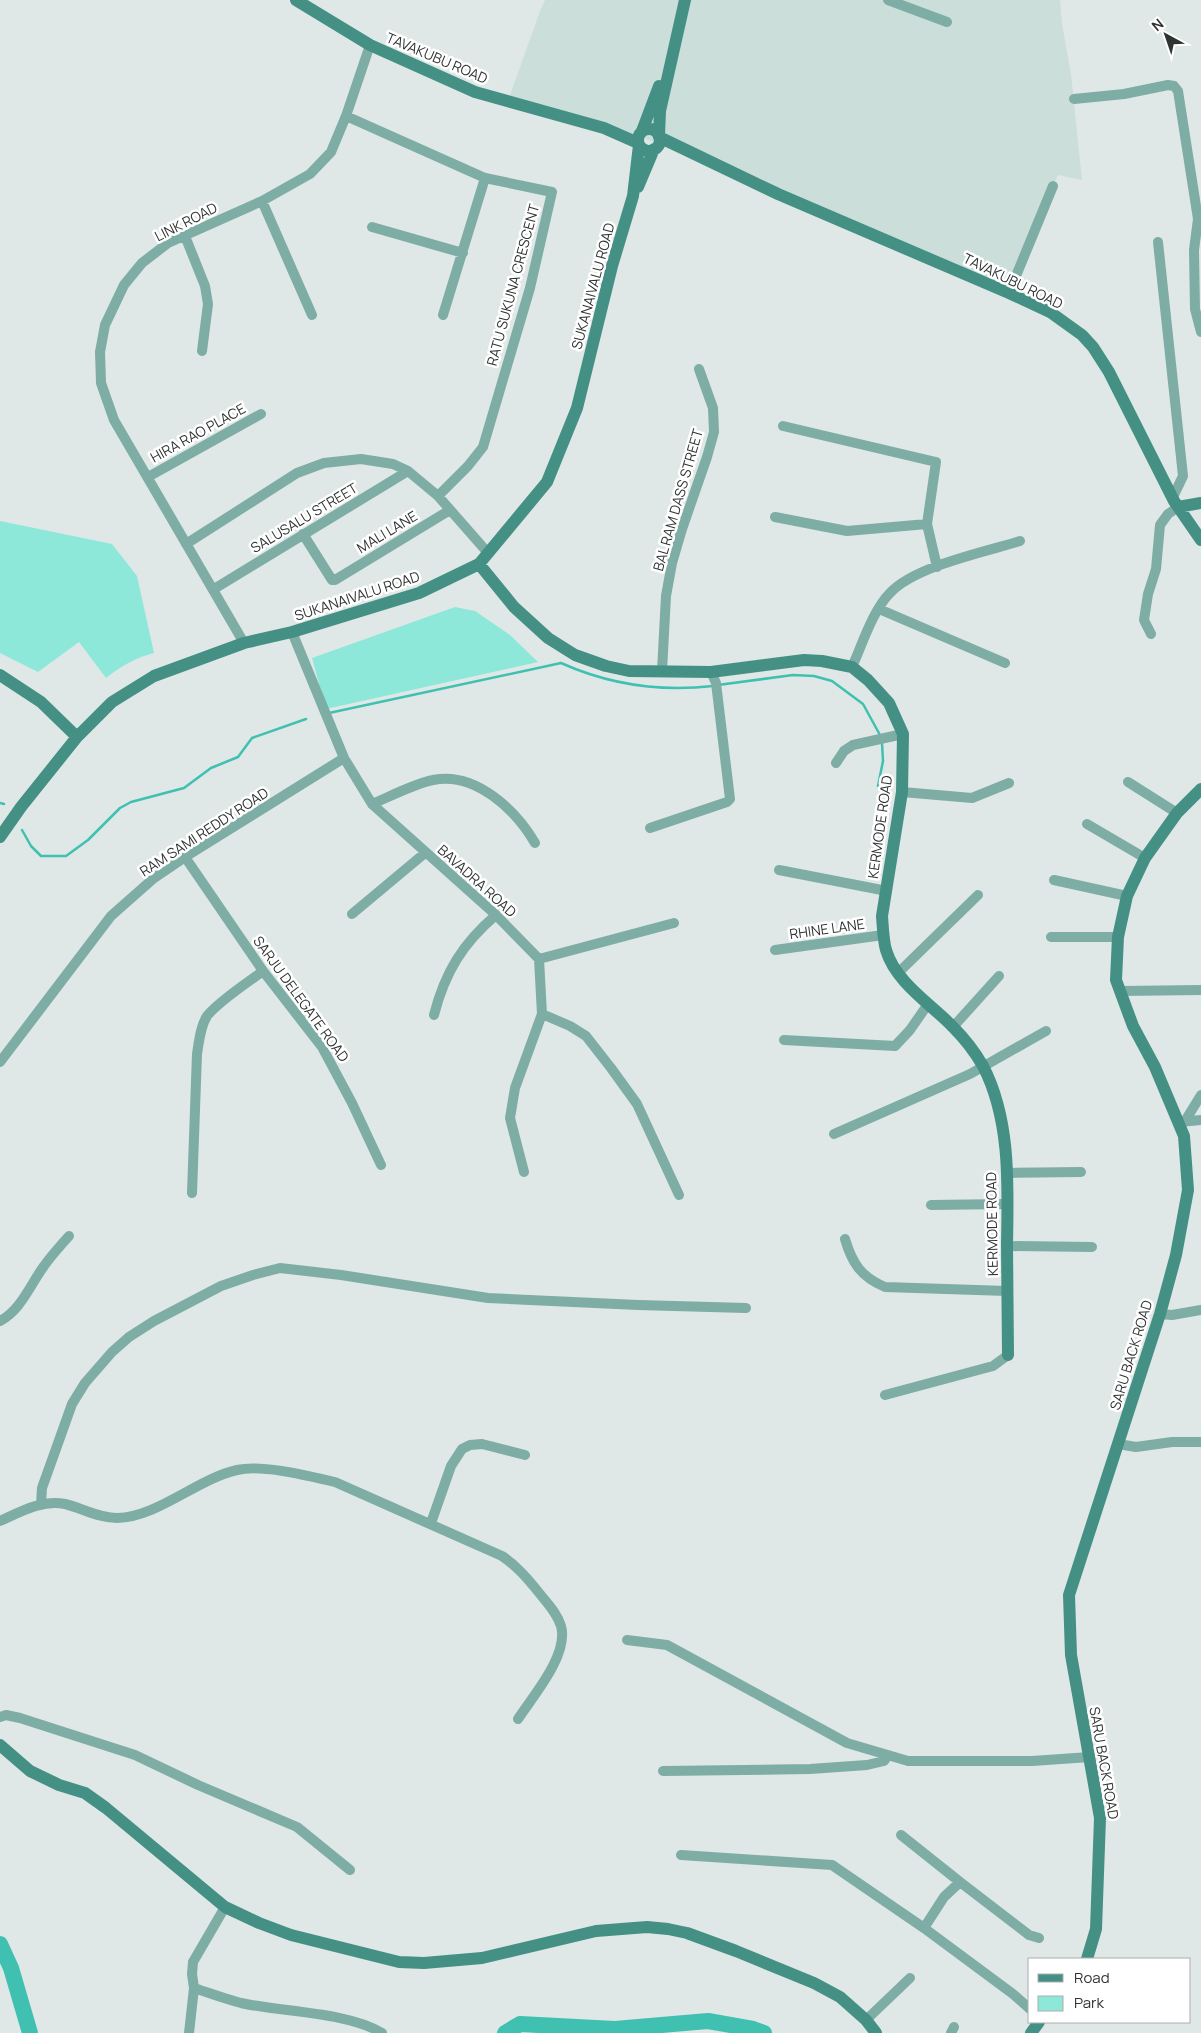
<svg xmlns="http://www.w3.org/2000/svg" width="1201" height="2033" viewBox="0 0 1201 2033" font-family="Manrope,sans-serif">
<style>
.built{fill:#cbdeda}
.green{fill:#8de8da}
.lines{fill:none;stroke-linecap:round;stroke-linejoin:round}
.stream{stroke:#40c0b0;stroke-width:2.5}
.river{stroke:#40c0b0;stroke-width:16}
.street{stroke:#7eada5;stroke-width:10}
.secondary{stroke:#459085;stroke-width:12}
.labels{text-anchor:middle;stroke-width:5;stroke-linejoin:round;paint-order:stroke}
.street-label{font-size:14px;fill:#2f3332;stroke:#fff}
</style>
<rect width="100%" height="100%" fill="#dfe8e6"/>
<!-- built -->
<path class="built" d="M545 0H1060L1062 24 1071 74 1082 180 1058 175 1009 293 639 136 604 128 508 101 540 11Z"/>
<!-- green -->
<path class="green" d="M0 521 112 544 137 576 154 653C135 658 121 666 106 678L79 642 38 672 0 653Z
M455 607 475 611 510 635 538 662 326 709 312 658Z"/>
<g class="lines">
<!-- stream -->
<path class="stream" d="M718 685 793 675 814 676 832 681 863 704 880 735
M329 713 561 663C608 684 661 692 713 686
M878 786 883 761 882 743
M0 803 4 804
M22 830 31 846 41 856H66L88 840 120 808 131 802 184 788 211 768 238 757 252 738 306 719"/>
<!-- river -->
<path class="river" d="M0 1944 11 1968 30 2033
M505 2033 520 2024 615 2029 708 2021 753 2029 764 2033"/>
<!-- street -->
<path class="street" d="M888 0 947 22
M1074 99 1124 94 1168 85 1174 86 1178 91 1198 219 1194 250 1195 309 1201 332
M346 116 485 178 552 192 530 288 483 447 468 466 438 496
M262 201 312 315
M372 227 463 253
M185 236 205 286 208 304 202 351
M1158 242 1183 476 1173 497
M1009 293 1053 186
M443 315 485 178
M783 426 936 462 927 524 937 567
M148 477 261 414
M775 517 847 531 927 524
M303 534 332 580H335L450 510
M186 544 297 473 324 463 361 459 393 464 408 471 438 496 488 553
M214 589 408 471
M879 609 1005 663
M292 632 344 758 372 804 496 915 539 959 542 1014 515 1088 510 1118 524 1172
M1151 634 1144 620 1148 594 1156 569 1160 525 1168 514 1178 507
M244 643 114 420 101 383 100 352 105 325 124 285 142 263 168 243 262 201 310 174 331 152 346 116 370 45
M852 667C862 645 873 610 890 593 915 566 985 552 1020 541
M662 671 666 596 672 563 682 529 707 457 714 432 713 408 699 369
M836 763 844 751 853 745 903 734
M1128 782 1177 813
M902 792 972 798 1009 783
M372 804C389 797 416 783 433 780 475 771 516 810 535 843
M1087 824 1145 858
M650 828 727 802 730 799 716 683 711 672
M185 857 263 971 322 1047 352 1103 381 1165
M779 870 887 891
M1054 880 1127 896
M352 914 425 853
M1051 937H1118
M775 950 883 935
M539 959 674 923
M899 972 978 895
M1120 991 1201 990
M542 1014 570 1026 586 1036 611 1068 637 1104 679 1195
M434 1015C445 972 463 943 496 915
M953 1027 999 976
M784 1040 895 1046 910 1030 928 1004
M0 1062 111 916 154 878 185 857 344 758
M1185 1121 1201 1095
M1180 1122 1201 1120
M834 1134 970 1074 1046 1031
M1006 1173 1081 1172
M192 1193 197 1054C199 1042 200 1027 207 1016 219 1001 247 983 263 971
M931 1205 1008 1204
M845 1239C852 1263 861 1277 885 1287L1007 1291
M1007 1246 1092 1247
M1160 1314 1172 1315 1201 1310
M0 1321C21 1310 30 1285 44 1266 51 1256 60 1246 69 1236
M885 1395 993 1366 1008 1355
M1118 1444 1136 1447 1172 1442H1201
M41 1504 42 1488 72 1404 85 1383 112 1352 129 1337 154 1321 221 1286 253 1275 280 1268 341 1275 488 1298 638 1305 746 1308
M0 1521C20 1512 43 1499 65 1504 82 1508 98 1518 117 1518 158 1517 197 1479 237 1470 262 1464 309 1476 335 1482L502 1556C517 1566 528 1579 540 1594 548 1604 557 1613 561 1626 569 1655 533 1696 518 1719
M431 1523 451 1466 462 1449 470 1445 482 1444 525 1455
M627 1640 667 1645 847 1743 908 1761H1032L1090 1757
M0 1717 6 1715 20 1718 135 1755 198 1785 297 1827 350 1870
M663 1771 810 1769 867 1765 884 1761 888 1755
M901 1835 960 1882
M681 1855 832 1865 924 1928 1013 1994 1030 2009
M924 1928 944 1897 960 1882 1029 1935 1039 1938
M194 1988C209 1993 225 1999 241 2003 281 2012 348 2012 382 2033
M866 2020 910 1978
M189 2033 194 1988 192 1974 193 1962 225 1907
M951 2033 954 2027"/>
<!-- secondary -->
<path class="secondary" d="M296 0 370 45 475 92 604 128 638 143
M638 140a11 11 0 1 1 22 0a11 11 0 1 1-22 0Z
M642 131 659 86
M659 136 660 111 685 0
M659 137 778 194 1009 293 1050 312 1082 335 1093 347 1109 372 1174 501 1201 540
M638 187 654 149
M1178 507 1201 503
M479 564 514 607 548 638 575 655 606 666 629 671 711 672 804 660 822 661 852 667 868 680 889 703 903 734 902 792 882 916C883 928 883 939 886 950 896 983 931 1004 953 1027 964 1038 975 1052 983 1066 1011 1120 1008 1186 1007 1245 1007 1282 1008 1318 1008 1355
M0 675 41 702 77 737
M0 837 21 807 77 737 112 702 154 676 244 643 292 632 419 593 479 564 547 482 577 408 612 266 633 196 639 145
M0 1745 30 1771 59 1785 85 1793 106 1808 225 1907 259 1923 291 1935 399 1962 424 1963 482 1958 596 1931 647 1927 668 1929 687 1933 736 1951 814 1983 840 1997 866 2020 876 2033
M1087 1959 1096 1929 1100 1818 1071 1655 1069 1595 1160 1314 1176 1255 1188 1190 1184 1136 1155 1067 1133 1026 1116 980 1118 937 1127 896 1145 858 1177 813 1201 789
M1031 2033 1039 2022"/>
</g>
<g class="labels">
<!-- street labels -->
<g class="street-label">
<text transform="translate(437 58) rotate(23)" y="5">TAVAKUBU ROAD</text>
<text transform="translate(186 222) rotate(-27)" y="5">LINK ROAD</text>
<text transform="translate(1013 281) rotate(26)" y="5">TAVAKUBU ROAD</text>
<text transform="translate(513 285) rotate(-75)" y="5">RATU SUKUNA CRESCENT</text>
<text transform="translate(593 286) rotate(-75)" y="5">SUKANAIVALU ROAD</text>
<text transform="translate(198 433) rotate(-29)" y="5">HIRA RAO PLACE</text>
<text transform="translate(678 500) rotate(-74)" y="5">BAL RAM DASS STREET</text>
<text transform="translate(304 518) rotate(-31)" y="5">SALUSALU STREET</text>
<text transform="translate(387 532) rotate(-31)" y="5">MALI LANE</text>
<text transform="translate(357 596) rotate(-18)" y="5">SUKANAIVALU ROAD</text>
<text transform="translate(880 827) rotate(-82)" y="5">KERMODE ROAD</text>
<text transform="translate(204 832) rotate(-33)" y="5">RAM SAMI REDDY ROAD</text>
<text transform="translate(477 881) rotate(42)" y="5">BAVADRA ROAD</text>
<text transform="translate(827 929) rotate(-8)" y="5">RHINE LANE</text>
<text transform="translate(301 999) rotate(54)" y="5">SARJU DELEGATE ROAD</text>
<text transform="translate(992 1224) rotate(-91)" y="5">KERMODE ROAD</text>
<text transform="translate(1131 1355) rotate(-73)" y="5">SARU BACK ROAD</text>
<text transform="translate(1104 1763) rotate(80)" y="5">SARU BACK ROAD</text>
</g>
</g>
<!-- legend -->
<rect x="1028" y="1958" width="162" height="65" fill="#ffffff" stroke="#acadad"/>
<rect x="1038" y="1974" width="25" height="8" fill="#459085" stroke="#acadad"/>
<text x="1074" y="1983" font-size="15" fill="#2f3332">Road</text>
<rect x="1038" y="1996" width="25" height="15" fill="#8de8da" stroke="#acadad"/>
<text x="1074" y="2008" font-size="15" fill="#2f3332">Park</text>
<!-- north arrow -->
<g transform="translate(1166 35) rotate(320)" stroke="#ffffff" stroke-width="4" paint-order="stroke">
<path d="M0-4L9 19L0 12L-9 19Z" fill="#2f3332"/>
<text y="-8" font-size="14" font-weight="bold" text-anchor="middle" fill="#2f3332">N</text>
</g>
</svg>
